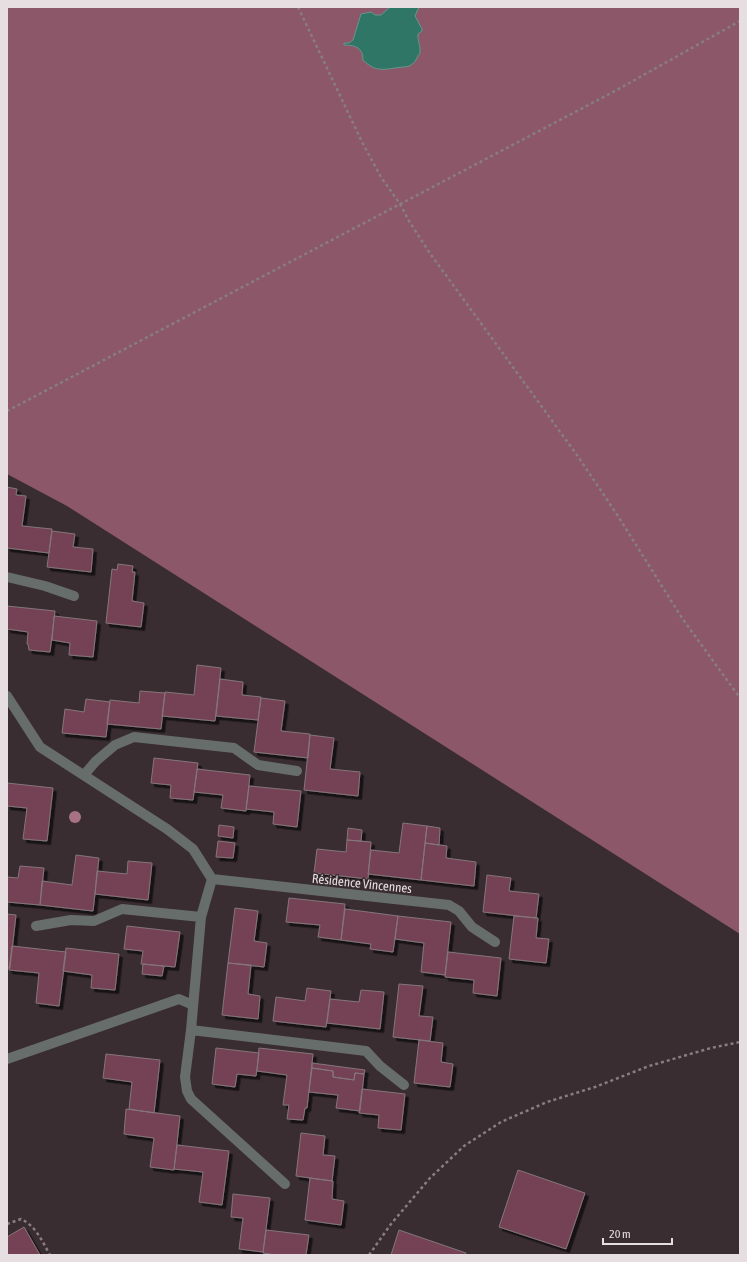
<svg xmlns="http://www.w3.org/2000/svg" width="747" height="1262" viewBox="0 0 747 1262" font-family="'Asap Condensed',sans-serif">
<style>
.forest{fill:#8c5769}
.water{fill:#307666;stroke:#67958b}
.building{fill:#754254;stroke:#84767a;filter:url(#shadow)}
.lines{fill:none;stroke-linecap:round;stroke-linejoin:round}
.path{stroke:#887d81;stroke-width:2.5;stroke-dasharray:3 3;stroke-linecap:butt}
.street{stroke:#666d6b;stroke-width:10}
.tree{fill:#a67284}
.labels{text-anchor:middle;stroke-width:3;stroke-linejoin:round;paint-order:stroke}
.street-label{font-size:13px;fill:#e7dee1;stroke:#392d31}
</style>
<defs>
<filter id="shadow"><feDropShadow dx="3.5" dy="3.5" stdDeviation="0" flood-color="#0009"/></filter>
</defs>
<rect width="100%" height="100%" fill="#392d31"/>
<!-- forest -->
<path class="forest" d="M7 7H740V934L67 506 7 474Z"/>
<!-- water -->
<path class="water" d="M390 7H419L415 16 422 29V31L418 34C417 40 421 46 420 53 419 55 418 55 417 58 411 69 406 66 395 68 382 70 374 71 363 60 363 48 356 45 344 45V43H349L353 40 361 14 371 12 375 15H381Z"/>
<!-- building -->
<path class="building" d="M7 487 17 489 16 495 26 496 22 526 52 529 49 553 7 548Z
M52 531 75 534 73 547 93 549 91 572 47 567Z
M118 564 133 566 132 572H135L132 601 144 603 141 627 106 623 112 569 117 570Z
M7 606 55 611 50 652 29 650 28 644H27L28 632 7 629Z
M54 616 97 621 93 657 69 655 70 643 52 640Z
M197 665 221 668 215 721 162 716 165 692 194 695Z
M220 679 243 682 242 695 261 697 258 720 216 716Z
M140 691 165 693 161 729 107 724 110 700 139 703Z
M261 698 285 701 281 731 310 734 308 758 254 752Z
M86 699 110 702 106 737 62 733 65 709 84 712Z
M310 735 334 738 330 769 360 772 358 796 304 790Z
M154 758 198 763 193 800 170 798 171 785 151 783Z
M197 769 250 775 246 811 221 808 223 795 194 792Z
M7 783 53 788 47 841 23 839 27 808 7 806Z
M249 786 301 791 297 827 273 824 274 812 246 809Z
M403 823 427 826 421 880 368 874 371 850 399 853Z
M219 825 234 827 233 838 218 836Z
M427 826 440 828 439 845 425 843Z
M348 828 362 830 361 841 347 840Z
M347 840 371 842 368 879 314 873 317 849 346 852Z
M218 841 235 843 233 858 216 857Z
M425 843 447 846 446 858 476 862 474 886 421 880Z
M76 855 99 858 93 911 40 905 42 881 72 885Z
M128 861 152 863 148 900 95 894 97 871 127 874Z
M20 866 44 868 40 905 7 902V877L18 878Z
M487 875 511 878 509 891 539 894 536 918 483 912Z
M289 898 345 904 341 940 318 937 320 925 286 922Z
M235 908 258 911 254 941 267 943 264 967 228 963Z
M345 909 398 916 393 952 370 949 371 944 341 940Z
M7 914 16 915 10 968H7Z
M398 916 451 922 445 975 421 972 424 943 395 939Z
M514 916 538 918 536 938 549 939 546 963 509 959Z
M127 926 180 932 175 967 141 964 143 951 124 949Z
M12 946 66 952 59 1006 36 1003 39 973 9 970Z
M66 948 119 954 115 990 91 988 92 975 63 971Z
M448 952 501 958 497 996 473 993 474 980 445 977Z
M228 963 251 965 248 994 260 996 258 1019 222 1015Z
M143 964 164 966 162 976 142 974Z
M399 984 423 986 419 1016 433 1017 430 1041 393 1037Z
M307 988 331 991 326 1027 273 1021 276 997 305 1001Z
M361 990 384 992 380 1029 327 1023 330 999 359 1002Z
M419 1040 443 1043 441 1062 453 1064 450 1087 414 1083Z
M216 1048 259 1053 256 1076 237 1074 235 1087 212 1084Z
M259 1048 313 1054 307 1108H305L303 1120 287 1119 289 1105H283L287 1075 257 1071Z
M106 1054 160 1060 154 1113 129 1109 132 1082 103 1078Z
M312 1063 365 1070 364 1074 355 1073 354 1080 333 1077V1071L312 1068Z
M312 1068 333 1071V1077L354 1080 355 1073 364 1074 360 1111 336 1108 338 1095 309 1092Z
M362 1089 405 1094 401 1130 378 1128 379 1115 359 1113Z
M126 1109 180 1116 174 1170 150 1167 154 1138 124 1134Z
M301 1133 325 1136 323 1155 335 1156 332 1181 296 1176Z
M177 1145 229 1151 222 1205 199 1202 203 1172 174 1169Z
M518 1170 585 1193 566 1249 499 1227Z
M310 1178 333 1181 332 1199 344 1201 341 1225 305 1220Z
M233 1194 270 1198 263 1252 239 1249 243 1218 231 1217Z
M24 1227 40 1255H7V1237Z
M266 1230 309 1235 306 1255H276L263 1253Z
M399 1230 466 1253 465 1255H391Z"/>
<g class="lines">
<!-- path -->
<path class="path" d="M298 7 362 142 381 177 400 204 409 221 429 252 577 455 616 513 682 618 740 698
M7 411 615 91 740 21
M7 1224 21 1219C36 1226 42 1241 50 1255
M369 1255 391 1224 430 1178 464 1146 501 1122 547 1102 595 1087 649 1066 711 1048 740 1042"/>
<!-- street -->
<path class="street" d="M7 577 45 586 74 596
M7 696 40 747 167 829 193 849 212 879 201 917 191 1030 185 1077 187 1091 191 1099 285 1184
M84 775 96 761 115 745 134 737 234 748 258 765 297 771
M212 879 449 905 459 911 472 927 495 942
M36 926 71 920 94 921 122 909 201 917
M191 1030 366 1051 380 1066 404 1085
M7 1059 179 999 193 1005"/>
</g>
<!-- trees -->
<circle class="tree" cx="75" cy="817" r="6"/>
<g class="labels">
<!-- street labels -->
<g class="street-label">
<text transform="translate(362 883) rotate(6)" y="5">Résidence Vincennes</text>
</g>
</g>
<!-- border -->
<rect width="747" height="1262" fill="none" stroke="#e7dee1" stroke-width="16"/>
<!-- scale -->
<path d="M603 1238v6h69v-6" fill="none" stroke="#e7dee1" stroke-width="2"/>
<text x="609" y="1238" font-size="12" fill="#e7dee1" stroke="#392d31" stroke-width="3" paint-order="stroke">20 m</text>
</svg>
